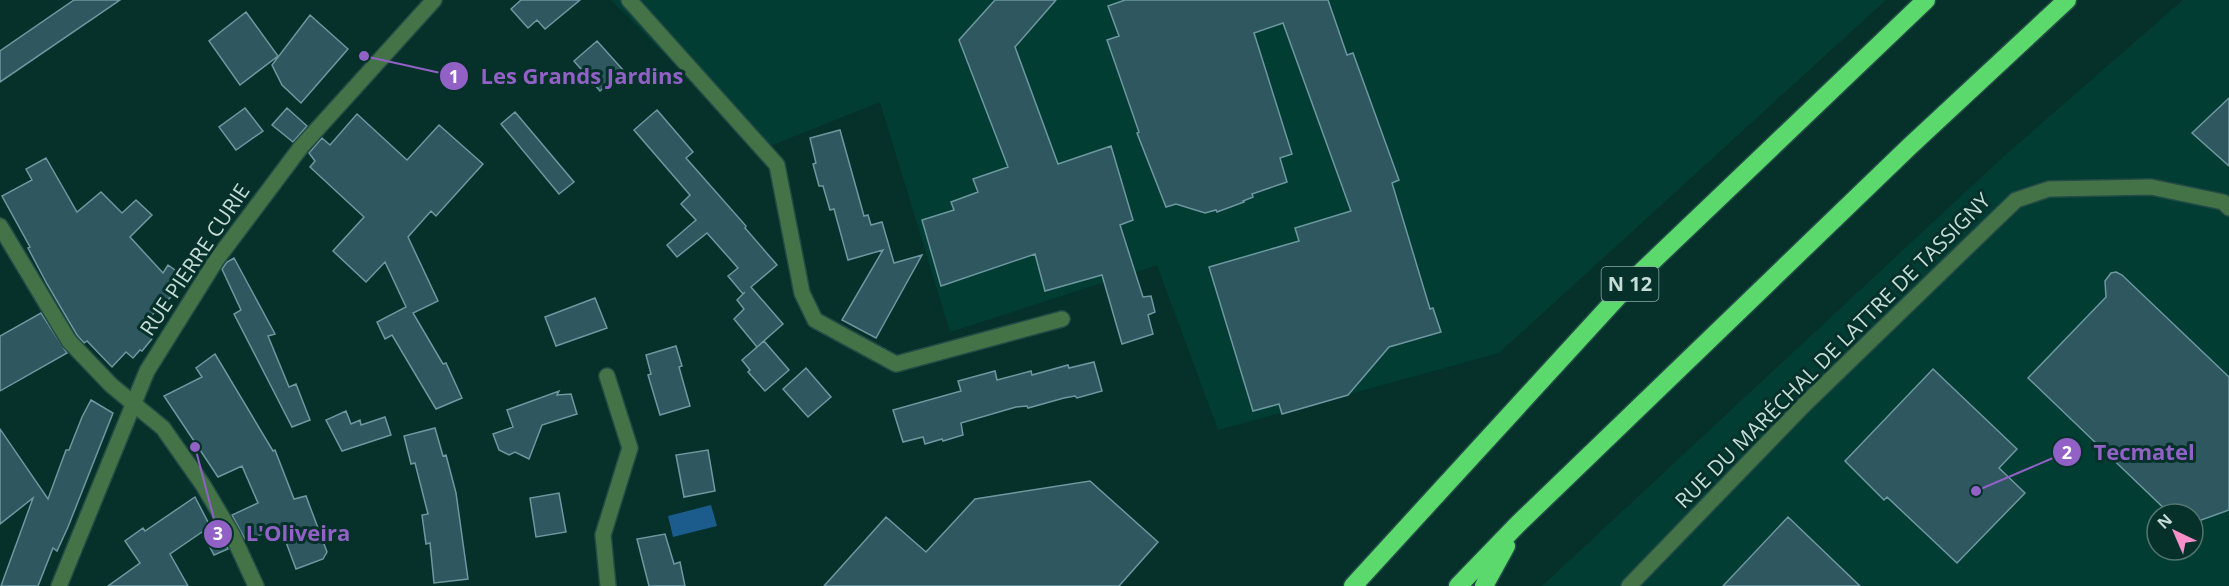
<svg xmlns="http://www.w3.org/2000/svg" width="2229" height="586" viewBox="0 0 2229 586" font-family="'Open Sans',sans-serif">
<style>
.built{fill:#023d34;fill-rule:evenodd}
.water{fill:#1c5c8d}
.building{fill:#2e575f;stroke:#6e98a1;stroke-width:1.5}
.lines{fill:none;stroke-linecap:round;stroke-linejoin:round}
.minor-casing{stroke:#244c46;stroke-width:18}
.highway-casing{stroke:#244c46;stroke-width:21}
.minor{stroke:#457348;stroke-width:15}
.highway{stroke:#5cd96c;stroke-width:18}
.labels{text-anchor:middle;stroke-width:6;stroke-linejoin:round;paint-order:stroke}
.shield{fill:#05312a;stroke:#8ca9a2;stroke-width:1.5}
.shield-label{font-size:20px;font-weight:bold;fill:#c6dcd6}
.street-label{font-size:21px;fill:#c6dcd6;stroke:#05312a}
.leader{fill:none;stroke:#9261c6;stroke-width:2}
.callout-dot{fill:#9261c6;stroke:#05312a;stroke-width:2}
.mark-label{font-size:18px;text-anchor:middle;font-weight:bold;fill:#fff}
.callout-label{font-size:22px;text-anchor:middle;font-weight:bold;fill:#9261c6;stroke:#05312a;stroke-width:6;stroke-linejoin:round;paint-order:stroke}
</style>
<rect width="100%" height="100%" fill="#05312a"/>
<!-- built -->
<path class="built" d="M611 0H1886L1499 353 1218 430 1157 265 950 332 880 102 760 150Z
M2183 0H2229V586H1542L2003 157ZM2157 514H2193V550H2157Z"/>
<!-- water -->
<path class="water" d="M711 505 717 526 673 537 668 516Z"/>
<!-- building -->
<path class="building" d="M74 0H120L0 82V51Z
M521 0H580L545 29 537 20 528 28 511 9Z
M995 0H1056L1015 47 1058 164 1111 146 1133 220 1120 225 1143 297 1151 296 1155 312 1148 315 1153 334 1122 344 1102 275 1045 291 1035 254 941 286 922 220 954 210 951 202 978 192 973 179 1008 167 959 40Z
M1125 0H1328L1347 55 1353 53 1399 180 1392 183 1430 309 1433 308 1441 332 1389 347 1348 395 1282 414 1279 404 1253 411 1209 267 1299 241 1295 228 1351 211 1283 23 1254 33 1292 154 1280 158 1287 182 1252 194 1253 197 1243 201 1244 202 1217 212 1216 210 1205 213 1176 204 1166 207 1137 133 1139 132 1107 40 1119 36 1108 6Z
M246 12 278 56 240 85 209 41Z
M310 15 348 49 301 103 282 85 272 65Z
M597 41 623 70 600 91 574 61Z
M2229 98V166L2192 133Z
M245 108 263 131 236 150 219 127Z
M287 108 307 126 293 142 272 125Z
M657 110 693 152 686 158 746 226 745 228 777 265 751 287 783 324 757 347 734 319 744 309 737 300 745 292 743 294 728 276 738 268 707 233 677 257 667 245 696 220 681 204 690 195 634 130Z
M515 112 574 182 559 194 501 124Z
M357 114 407 160 439 125 483 164 436 216 431 211 408 237 438 301 413 313 443 364 446 363 462 398 436 409 392 335 385 339 377 322 406 307 385 262 366 282 333 251 364 217 310 167 315 161 309 153 322 138 330 145Z
M840 130 864 216 868 215 871 225 882 222 894 263 922 255 876 338 842 320 883 250 848 260 834 209 830 210 823 186H819L813 164 816 163 810 138Z
M46 158 77 212 101 192 122 213 136 200 152 215 130 237 163 273 168 265 186 278 171 297 149 318 158 325 154 331 155 335 142 351 140 350 133 358 126 352 112 367 87 341 84 343 77 335 47 284 28 248 30 247 2 196 32 180 26 169Z
M234 258 275 334 268 336 289 387 296 384 310 420 292 427 234 314 241 310 222 269 227 262Z
M2116 272 2122 275 2229 377V510L2193 523V514H2170L2028 378 2106 297 2105 281 2111 273Z
M595 298 607 328 556 346 545 317Z
M41 313 67 353 0 391V336Z
M764 341 789 370 765 391 748 372 750 370 742 360Z
M676 346 682 366 679 367 690 406 660 415 648 375 651 374 646 355Z
M215 354 273 451 275 450 294 499 306 496 327 552 323 559 296 569 280 526 246 541 232 515 258 503 242 466 218 477 164 396 202 377 196 368Z
M1094 362 1102 391 1077 398 1075 396 1064 398 1028 408 1027 406 1016 407 961 423 963 435 943 441 942 439 925 444 923 437 903 442 893 410 961 391 958 381 995 371 997 380 1031 371 1032 375 1068 365 1069 368Z
M806 368 831 397 808 417 783 389Z
M1933 369 2017 449 1999 468 2025 493 1957 563 1887 497 1884 500 1845 461Z
M559 391 557 395 571 394 577 414 542 425 529 459 515 452 509 455 499 450 493 434 513 427 507 410Z
M91 400 113 413 68 527 57 551 53 548 38 586H1L33 498 0 524V429L48 499 66 450H69L82 417Z
M346 411 351 424 360 420 361 425 385 417 391 435 342 451 326 420Z
M435 428 443 456 446 455 456 493 468 579 434 583 430 543 426 544 422 515 428 514 415 463 411 464 404 436Z
M708 450 715 491 684 497 676 455Z
M1090 481 1158 542 1119 586H824L886 517 926 552 975 499Z
M559 493 566 532 536 537 530 498Z
M195 497 209 524 214 522 228 549 214 555 202 532 170 554 188 586H108L140 563 125 541 143 528 145 531Z
M1788 517 1860 586H1723Z
M665 534 674 564 680 562 685 586H649L637 539Z"/>
<g class="lines">
<!-- minor casing -->
<g class="minor-casing">
<path id="minor" d="M629 0 777 165 802 293 815 320 896 364 1062 319
M0 226 69 341 111 385 163 428 203 485 232 534 256 586
M607 376 630 448 603 535 608 586
M59 586 147 371 217 259 301 147 434 0
M1629 586 1805 404 2016 200 2049 189 2151 187 2223 202 2229 208"/>
</g>
<!-- highway casing -->
<g class="highway-casing">
<path id="highway" d="M1353 586 1636 277 1926 0
M1458 586 1518 524 1909 147 2067 0
M1484 586 1506 546"/>
</g>
<!-- minor -->
<use href="#minor" class="minor"/>
<!-- highway -->
<use href="#highway" class="highway"/>
</g>
<g class="labels">
<!-- shield labels -->
<rect class="shield" x="1601.5" y="267" width="57" height="34" rx="4.5"/>
<g class="shield-label">
<text x="1630" y="291">N 12</text>
</g>
<!-- street labels -->
<g class="street-label">
<text transform="translate(195 260) rotate(-56)" y="7">RUE PIERRE CURIE</text>
<text transform="translate(1833 351) rotate(-45)" y="7">RUE DU MARÉCHAL DE LATTRE DE TASSIGNY</text>
</g>
</g>
<!-- callouts -->
<path class="leader" d="M364 56L454 76M1976 491L2067 452M195 447L218 534"/>
<g class="callout-dot">
<circle cx="364" cy="56" r="6"/>
<circle cx="1976" cy="491" r="6"/>
<circle cx="195" cy="447" r="6"/>
<circle cx="454" cy="76" r="15"/>
<circle cx="2067" cy="452" r="15"/>
<circle cx="218" cy="534" r="15"/>
</g>
<g class="mark-label">
<text x="454" y="83">1</text>
<text x="2067" y="459">2</text>
<text x="218" y="540">3</text>
</g>
<g class="callout-label">
<text x="582" y="84">Les Grands Jardins</text>
<text x="2144" y="460">Tecmatel</text>
<text x="298" y="541">L'Oliveira</text>
</g>
<!-- north arrow -->
<g transform="translate(2175 532) rotate(316)"><circle r="28" fill="#05312a" stroke="#52756f" stroke-width="1.5"/>
<path d="M0-4.5L10 22L0 15L-10 22Z" fill="#f990ca"/>
<text y="-9" font-size="16" font-weight="bold" text-anchor="middle" fill="#c6dcd6">N</text>
</g>
</svg>
